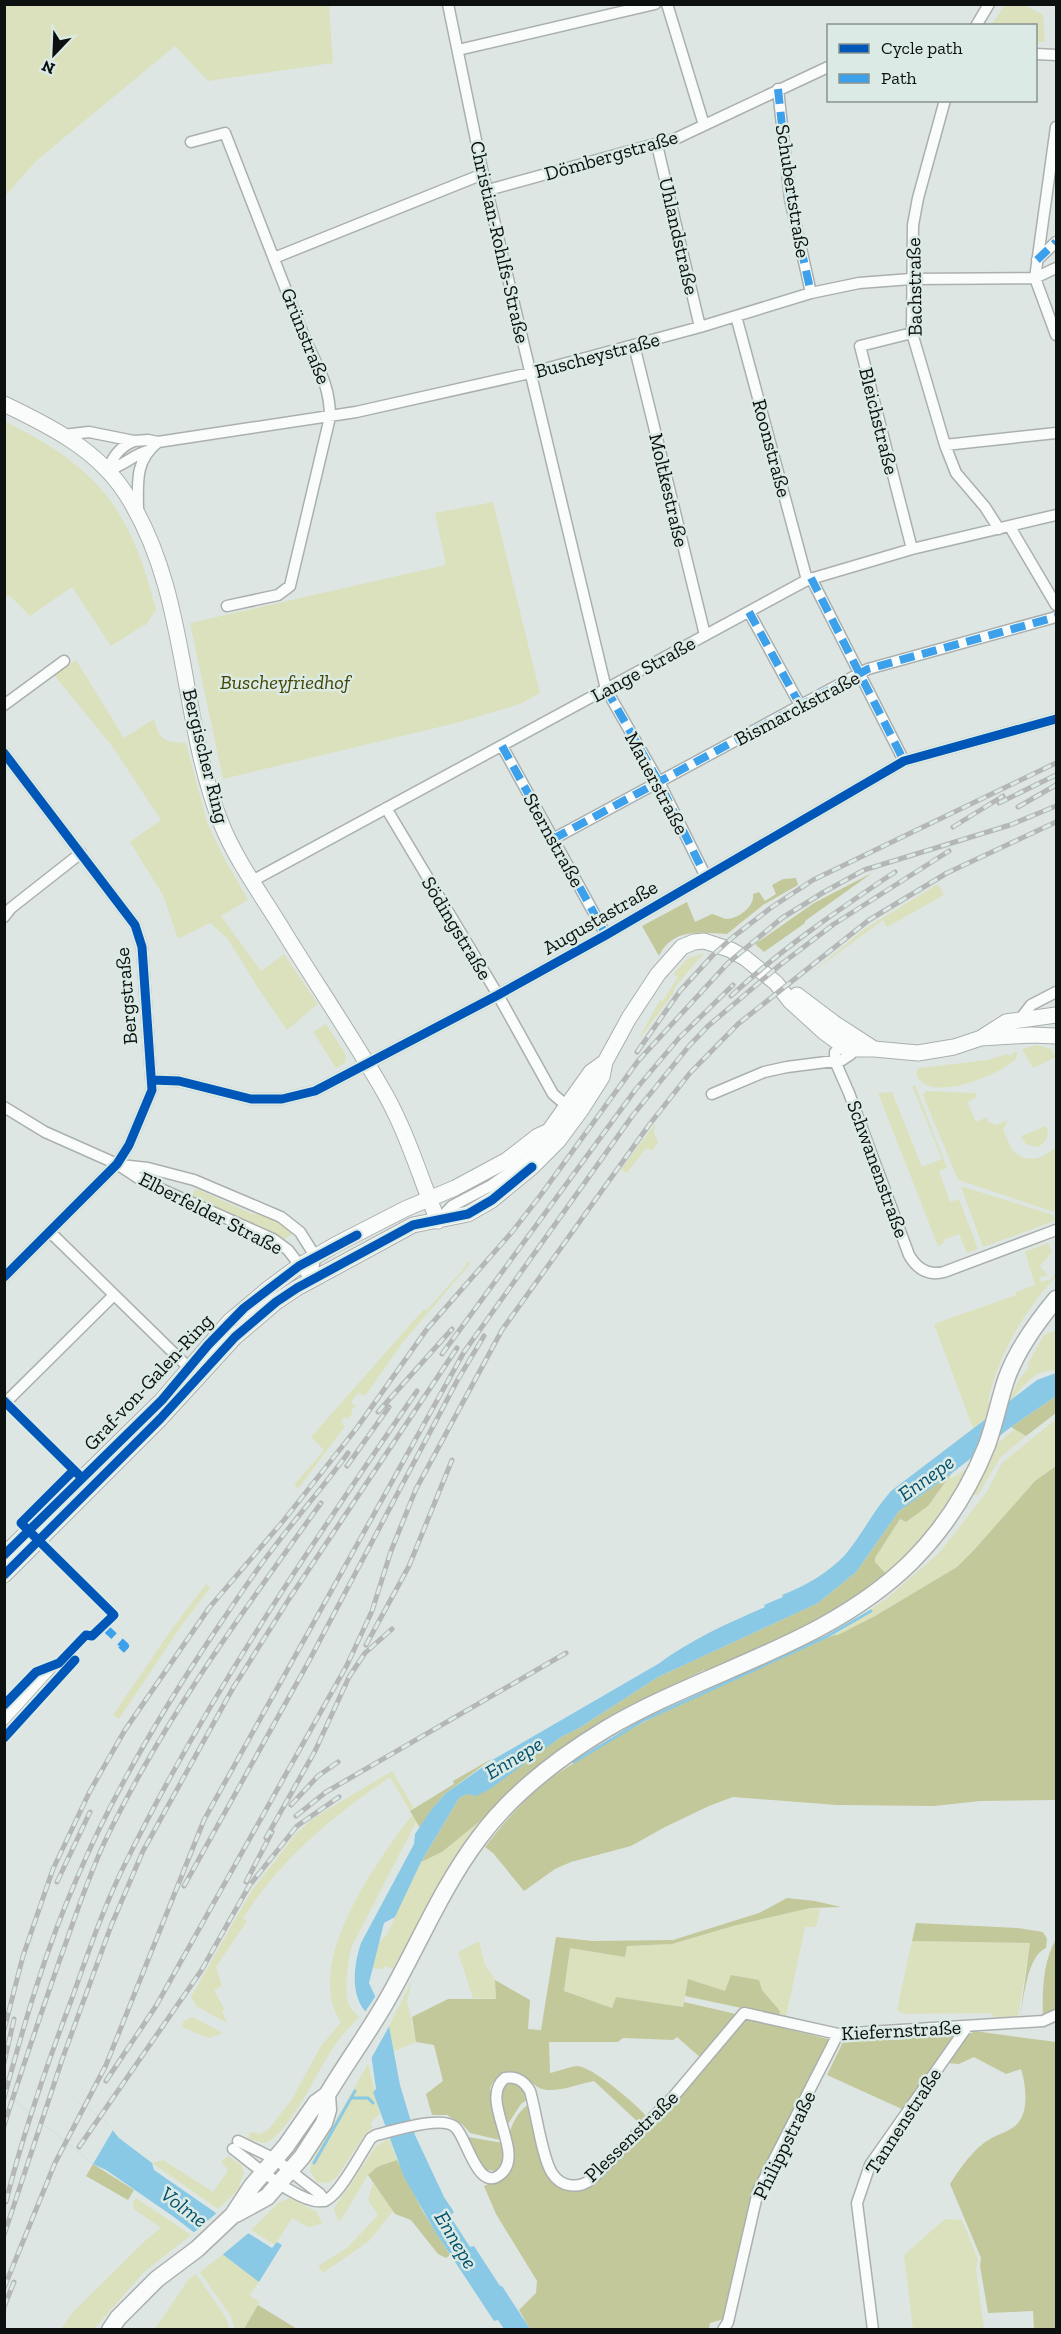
<svg xmlns="http://www.w3.org/2000/svg" width="1061" height="2334" viewBox="0 0 1061 2334" font-family="'Zilla Slab',serif">
<style>
.green{fill:#dbe1bc}
.forest{fill:#c2c89a}
.water{fill:#89c9e6}
.pier{fill:#dee6e3}
.lines{fill:none;stroke-linecap:round;stroke-linejoin:round}
.stream{stroke:#89c9e6;stroke-width:3}
.street-casing{stroke:#aab0ae;stroke-width:13}
.secondary-casing{stroke:#aab0ae;stroke-width:17}
.primary-casing{stroke:#aab0ae;stroke-width:19}
.street{stroke:#fafbfb;stroke-width:10}
.secondary{stroke:#fafbfb;stroke-width:15}
.primary{stroke:#fafbfb;stroke-width:16}
.rail-casing{stroke:#b5b7b7;stroke-width:5}
.rail{stroke:#dbeae4;stroke-width:3;stroke-dasharray:9;stroke-linecap:butt}
.quiet{stroke:#3ca1ea;stroke-width:8;stroke-dasharray:15 8;stroke-linecap:butt}
.cycleway-casing{stroke:#dbeae4;stroke-width:13}
.cycleway{stroke:#0057b8;stroke-width:9}
.labels{text-anchor:middle;stroke-width:5;stroke-linejoin:round;paint-order:stroke}
.street-label{font-size:20px;fill:#0c110f;stroke:#dbeae4}
.park-label{font-size:20px;font-style:italic;fill:#434503;stroke:#dbeae4}
.water-label{font-size:21px;font-style:italic;fill:#03506d;stroke:#dbeae4}
</style>
<rect width="100%" height="100%" fill="#dee6e3"/>
<!-- green -->
<path class="green" d="M5 4 329 5 333 63 208 81 175 46 36 161 5 196Z
M1005 5H1025L1043 15 1045 42H1036V26L991 25Z
M4 421C99 468 130 508 156 610L145 626 144 625 111 646 72 587 30 616 9 595 5 598Z
M493 502 540 693 520 704 460 722 223 779 190 623 446 565 435 513Z
M76 660 124 738 154 719C159 740 164 742 186 743L207 822 223 856 248 900 221 916 261 971 284 954 318 1004 287 1030 260 991 228 939 210 923 178 939 163 895 130 842 161 820 112 746 54 675Z
M938 884 944 895 887 927 883 920 810 974 863 930Z
M704 953 675 987 673 994 637 1042 660 1000 662 1002 678 977 673 974 688 958Z
M326 1024 346 1055 345 1063 336 1068 313 1032Z
M1037 1045 1051 1049 1056 1057 1033 1068 1022 1049Z
M1013 1052H1017L1016 1059C1000 1075 925 1106 916 1073L919 1068 987 1060 1008 1054 1009 1056 1014 1054Z
M915 1085 947 1168 939 1171 950 1202 959 1199 978 1249 967 1253 959 1234 943 1240 944 1243 938 1246 878 1093 892 1092 922 1167 942 1159 914 1090 912 1086Z
M926 1091 975 1093 977 1097 967 1102 976 1122 987 1117 988 1122 997 1125 1008 1120 1003 1130C1006 1135 1008 1142 1011 1148 1023 1165 1044 1160 1056 1146V1193L1054 1212 958 1180 923 1095Z
M655 1124 654 1133 658 1142 652 1151 646 1148 627 1173 621 1169Z
M1046 1126C1050 1136 1047 1141 1038 1147L1026 1144 1021 1136Z
M961 1187H964L1053 1215 1055 1219 1052 1222 983 1247Z
M197 1189 252 1214H264L278 1221 293 1233 285 1239 193 1196 194 1190Z
M1048 1243 1052 1252 1040 1266 1048 1275 1039 1278 1041 1282 1048 1280 1049 1281 1056 1273V1276C1023 1313 998 1354 988 1402L990 1403 987 1418 973 1428 934 1324 1016 1295V1292L1035 1285 1025 1252Z
M466 1261 470 1264 403 1342 365 1396 358 1393 351 1402 356 1406 351 1410 353 1412 348 1419 344 1417 341 1422 345 1426 298 1489 294 1485 324 1450 311 1437 424 1309 426 1311 466 1266Z
M1056 1330V1371C1037 1366 1019 1391 1008 1404L1018 1381 1029 1367 1027 1365 1044 1335Z
M1056 1419V1466L1035 1481 974 1550 957 1567 875 1616 838 1635H834L872 1611 871 1609 886 1599 939 1553 986 1493 1002 1463Z
M1015 1429 1026 1436 1000 1458 978 1495H972L997 1444Z
M969 1467 942 1518 901 1561 886 1574 875 1562V1558L900 1519 906 1522 928 1506 949 1478H953Z
M206 1584 210 1588 181 1626 119 1719 113 1715 169 1633Z
M392 1771 414 1808 410 1811 390 1777C329 1819 283 1857 243 1918L247 1921 216 1967 222 1986 214 1990 225 2010 222 2011 227 2023 196 2006 191 1997 252 1890 296 1834 312 1819Z
M412 1815 416 1822 352 1946C348 1960 343 1993 350 2007 352 2011 357 2014 359 2017 351 2026 342 2034 335 2045 318 2069 290 2134 265 2143L248 2139 250 2132 260 2134 269 2129 292 2099 321 2046 341 2022C302 1964 377 1861 412 1815Z
M485 1817 462 1848 400 1960 398 1959 393 1969 385 1966 383 1969 372 1968 379 1942 386 1936 421 1862 442 1852Z
M810 1908 820 1909 816 1927H805L786 2017 779 2016 780 2011 762 1990 759 1980 732 1975 725 1992 688 1979 683 2007 616 1997 612 2008 564 1991 570 1948 625 1957 627 1946 672 1944 733 1926Z
M479 1941 485 1965 495 1980 496 1999 473 1998 458 1952Z
M912 1941 1030 1943 1018 2017 996 2018 990 2013 904 2014 897 2010Z
M412 1980 407 2001 416 2042 394 2051 389 2026Z
M192 2017 223 2033 209 2038 184 2028 182 2025 184 2021Z
M368 2064 380 2113 371 2123 372 2128 366 2133 336 2178 328 2183 317 2182 310 2171 311 2163Z
M389 2139 397 2160 377 2167 368 2175 341 2220 338 2221 334 2209 336 2205 376 2146Z
M228 2156 241 2165 244 2174 239 2185 241 2187 218 2209 152 2163 163 2160 213 2192 227 2172V2169L221 2162Z
M373 2183 393 2211 369 2241 323 2273 318 2266 347 2248 378 2215 368 2200Z
M136 2198 191 2235 144 2272 94 2329H61L74 2311 146 2240 161 2228 134 2209 133 2203Z
M289 2198 317 2212 322 2224 308 2227 292 2218 275 2245 251 2230 278 2203Z
M945 2219 962 2220 978 2259 976 2269 984 2329H913L904 2255Z
M223 2254 259 2282 250 2294 251 2297 260 2302 244 2329H235L230 2315 200 2272Z
M196 2274 226 2318 230 2329H155L188 2280Z"/>
<!-- forest -->
<path class="forest" d="M872 873 805 921V923L764 952 755 944 814 903Z
M796 878 798 885 763 905 727 934C702 933 673 927 659 956L642 926 687 902 695 922 712 914C716 915 722 918 726 919 739 919 755 906 753 894L759 892 765 901 776 894 772 885 783 879Z
M1056 1396V1413L1026 1436 1011 1427Z
M1056 1466V1800L980 1801 934 1806 837 1805 733 1797 709 1806 665 1827 631 1846 571 1862 555 1869 524 1891 493 1853 485 1847C501 1826 518 1807 537 1789 554 1775 571 1765 589 1754 665 1705 752 1672 834 1635H838L875 1616 957 1567 974 1550 1035 1481Z
M952 1473 928 1506 906 1522 900 1519 875 1558V1562L886 1574 856 1598 802 1628 707 1671 704 1670 625 1709 596 1726 535 1768 519 1781 485 1817 442 1852 421 1862 459 1798 520 1765 561 1737 579 1728 658 1677 818 1603 856 1572 899 1511Z
M493 1758 446 1793 431 1810 420 1828 410 1811 454 1784 453 1781Z
M787 1898 815 1901 841 1907 810 1908 733 1926 672 1944 627 1946 625 1957 570 1948 564 1991 612 2008 616 1997 683 2007 684 2002 736 2014 701 2058 677 2037 673 2040 623 2038 618 2042H549L550 2073C558 2071 569 2067 577 2066 592 2066 637 2105 647 2117L640 2124 594 2081C579 2084 562 2091 547 2090 531 2089 518 2063 501 2074 495 2078 492 2082 490 2089L502 2136 500 2140 470 2133 462 2124 447 2115H432L426 2094 443 2081 434 2045 416 2042 412 2017 448 1999H496L495 1980 530 2000 528 2029 541 2030 556 1937 592 1941 673 1940 759 1913Z
M916 1923 1018 1928 1043 1932 1047 1939 1046 1948C1027 1956 1024 1998 1020 2017L1030 1943 912 1941Z
M1056 1939V2011L1043 2017C1042 1991 1043 1961 1056 1939Z
M731 1975 759 1980 762 1990 780 2011 779 2016 685 1996 688 1979 725 1991Z
M743 2018 828 2039 830 2043 760 2180 724 2319 710 2323 709 2329H530L519 2310 536 2293 537 2281 496 2214 484 2186 503 2176C506 2151 506 2120 529 2104L558 2184 585 2188Z
M974 2031 1056 2042V2329H1034L1033 2311 988 2313 980 2266 981 2258 950 2184C961 2167 973 2149 990 2139 998 2134 1008 2132 1015 2126 1030 2114 1026 2085 1021 2069L1006 2074 974 2057 959 2064 947 2063 964 2039Z
M946 2033 953 2036 904 2110 827 2075 843 2042 848 2039Z
M511 2081 524 2088 528 2099 521 2104 506 2127 500 2100 503 2086Z
M468 2137 503 2143 505 2163 497 2171 486 2170 481 2167 467 2138Z
M397 2160 422 2210 450 2255 446 2258 438 2254 411 2220 395 2214 368 2175 377 2167Z
M93 2164 134 2190 128 2200 86 2176Z
M258 2305 297 2329H244Z"/>
<!-- water -->
<path class="water" d="M1056 1373V1396L1011 1427 952 1473 899 1511 856 1572 818 1603 658 1677 579 1728 561 1737 490 1789 476 1796 467 1794 459 1798 421 1862 395 1917 384 1923 369 1983 389 2026 400 2085 415 2135 444 2197 454 2212 450 2216 470 2247 474 2246 500 2286H502L530 2329H504L498 2320 494 2321 436 2233 404 2177 373 2092 376 2089 365 2011C350 1993 354 1964 361 1943L414 1844 415 1834 431 1810 446 1793 494 1759 658 1664C690 1640 728 1623 765 1607L764 1605 783 1597 782 1595C805 1586 828 1573 845 1555 862 1535 873 1511 891 1491L1037 1380Z
M4 2047 105 2121 119 2138 152 2163 154 2170 216 2213 272 2248 277 2242 282 2245 259 2282 174 2217 106 2170 93 2164 5 2093Z"/>
<!-- pier -->
<path class="pier" d="M377 1994 391 2023 368 2064 363 2015Z
M5 2047 105 2121 113 2130 93 2164 5 2093Z
M219 2211 251 2231 221 2256 192 2234Z"/>
<g class="lines">
<!-- stream -->
<path class="stream" d="M574 1762 642 1721 826 1637 871 1611
M352 2098H368L373 2103
M314 2163 355 2091"/>
<!-- street casing -->
<g class="street-casing">
<path id="street" d="M448 4 483 174 606 689 659 782 706 877
M667 4 704 125
M976 26 989 4
M458 50 655 4
M1036 54 1056 55
M778 89 790 199 811 293
M945 100 918 198 913 225 912 333 945 445 956 473 985 507 999 529
M1056 127 1035 278 1056 335
M191 142 225 133C250 197 275 262 300 326 312 360 330 379 330 417L290 586 278 595 227 606
M657 145 700 327
M488 190 677 138 828 67
M274 258 483 174
M1037 260 1056 242
M736 316 807 580
M912 333 860 346 912 549
M634 345 705 635
M63 435 89 432 134 441 148 440 158 442 356 412 530 373 700 327 811 293 859 283 911 279 1035 278 1056 268
M945 445 1056 433
M108 470C123 466 133 455 147 451
M108 470C113 456 120 447 134 441
M138 512C138 484 134 461 158 442
M1010 527 1056 605
M811 578 904 761
M749 612 800 705
M4 705 64 661
M502 746 606 935
M4 753 135 925 142 947 152 1090 129 1145 117 1164 4 1277
M386 808 498 995 553 1094 567 1106
M553 839 868 669 1056 617
M252 881 807 580 912 549 1056 515
M4 917 11 908 81 853
M1021 1018 1031 1005 1056 992
M848 1043 835 1052V1061L849 1093 909 1255C917 1269 928 1276 944 1272L1056 1230
M152 1080 179 1081 251 1099H282L315 1091 498 995 606 935 904 761 1056 719
M712 1094 764 1072 787 1067 842 1060 851 1054 856 1043
M4 1107 45 1132 117 1164 143 1181 273 1239 288 1250 312 1281
M120 1165 148 1168 194 1180 281 1217 300 1232 315 1256 312 1281
M438 1221 452 1206 490 1186 531 1157 547 1141 549 1131
M50 1232 189 1368
M4 1404 114 1295
M4 1720 51 1668
M238 2141 275 2159 320 2194 325 2201
M233 2149C250 2161 308 2213 328 2199 342 2190 361 2153 371 2138L376 2135C393 2131 442 2115 455 2127 467 2137 478 2196 502 2173 525 2151 478 2099 505 2078 517 2076 524 2081 530 2091 536 2111 542 2158 552 2173 561 2188 579 2189 592 2179L674 2096 744 2013 838 2034 1043 2021 1056 2015
M723 2330 728 2322 758 2191 838 2034
M873 2330 857 2203 870 2165 967 2027"/>
</g>
<!-- secondary casing -->
<g class="secondary-casing">
<path id="secondary" d="M4 404C50 426 98 450 126 494 189 592 179 717 221 823 237 863 264 898 286 935 317 985 350 1034 380 1085 406 1128 419 1175 438 1221
M797 995 834 1023 874 1049
M981 1038 1006 1022 1056 1015
M4 1555 162 1400 230 1321 268 1289 299 1266 335 1245 405 1209 455 1188 507 1160 538 1136 549 1131 591 1072 605 1062
M4 1575 160 1419 235 1337 276 1302 297 1288 413 1225 468 1214 492 1200 532 1167 558 1141 581 1110 602 1077 605 1062 629 1018 658 974 682 947 694 942 704 941 731 950 745 958 776 983 790 1001 824 1032 843 1046 853 1049H874L918 1053 954 1047 981 1038 1031 1035 1056 1036"/>
</g>
<!-- primary casing -->
<g class="primary-casing">
<path id="primary" d="M236 2214 267 2197 302 2157 324 2123 328 2110 327 2095
M110 2330 118 2318 157 2279 197 2249 233 2215 252 2186 286 2146 316 2103 327 2095C346 2063 369 2032 387 2000 418 1946 442 1887 479 1838 513 1792 558 1758 606 1729 706 1670 827 1645 911 1562 944 1529 970 1488 987 1445 995 1423 999 1401 1006 1380 1016 1351 1037 1322 1056 1299"/>
</g>
<!-- street -->
<use href="#street" class="street"/>
<!-- secondary -->
<use href="#secondary" class="secondary"/>
<!-- primary -->
<use href="#primary" class="primary"/>
<!-- rail casing -->
<g class="rail-casing">
<path id="rail" d="M999 803 1056 775
M1018 807 1056 785
M953 827 1003 796
M731 996C781 949 838 910 895 872
M637 1052 680 991 713 955 733 937 772 907 813 880 1056 763
M442 1354 636 1089 679 1038 733 985
M378 1412 452 1329
M347 1466 389 1407
M366 1645 409 1566 452 1460
M291 1805 318 1776 338 1762
M296 1816 326 1792 566 1653
M266 1838 315 1751 349 1677 365 1653 392 1629
M57 1882 90 1812
M246 1882 272 1832
M184 1886 309 1661 457 1381 484 1336
M4 2030 23 1956 53 1869 90 1791 125 1730 209 1608 284 1520 356 1429 427 1329 512 1232 540 1196 638 1061 728 963 782 918 824 892 864 870 1010 825 1056 806
M4 2063 14 2019
M106 2081 156 2006 347 1665 372 1611 391 1551 416 1489 502 1330 649 1125 690 1073 738 1024 869 920 947 873 1056 822
M4 2098C24 2024 46 1948 77 1878 115 1788 166 1704 220 1624 238 1598 255 1571 275 1546 299 1514 325 1485 348 1453
M4 2126C21 2071 40 2017 59 1962 74 1921 87 1879 106 1839 164 1719 243 1611 321 1503
M79 2147 201 1971 249 1886 297 1826 339 1797
M6 2202C23 2133 46 2067 71 2001 87 1956 102 1911 123 1868 205 1700 311 1545 417 1391
M4 2235 63 2057 111 1926 143 1851 233 1688 289 1599 457 1348
M4 2288 55 2163 106 2065 204 1820 464 1352 633 1115 689 1046 708 1026 780 965 834 924 949 851
M4 2307 14 2282"/>
</g>
<!-- rail -->
<use href="#rail" class="rail"/>
<!-- quiet -->
<path class="quiet" d="M778 89 790 199 811 293
M1037 260 1056 242
M811 578 904 761
M749 612 800 705
M606 689 659 782 706 877
M502 746 606 935
M553 839 868 669 1056 617
M103 1626 125 1646 121 1650"/>
<!-- cycleway casing -->
<g class="cycleway-casing">
<path id="cycleway" d="M4 753 135 925 142 947 152 1090 129 1145 117 1164 4 1277
M152 1080 179 1081 251 1099H282L315 1091 498 995 606 935 904 761 1056 719
M4 1401 81 1477
M4 1555 162 1400 208 1345 244 1308 299 1266 357 1235
M4 1575 160 1419 235 1337 276 1302 297 1288 413 1225 468 1214 492 1200 532 1167
M4 1705 36 1672 59 1663 83 1638 86 1635 92 1636 114 1615 21 1523 74 1470
M4 1738 75 1660"/>
</g>
<!-- cycleway -->
<use href="#cycleway" class="cycleway"/>
</g>
<g class="labels">
<!-- street labels -->
<g class="street-label">
<text transform="translate(611 155) rotate(-16)" y="7">Dömbergstraße</text>
<text transform="translate(793 191) rotate(81)" y="7">Schubertstraße</text>
<text transform="translate(679 236) rotate(77)" y="7">Uhlandstraße</text>
<text transform="translate(500 242) rotate(77)" y="7">Christian-Rohlfs-Straße</text>
<text transform="translate(914 287) rotate(-91)" y="7">Bachstraße</text>
<text transform="translate(306 336) rotate(68)" y="7">Grünstraße</text>
<text transform="translate(597 355) rotate(-15)" y="7">Buscheystraße</text>
<text transform="translate(879 421) rotate(76)" y="7">Bleichstraße</text>
<text transform="translate(772 448) rotate(75)" y="7">Roonstraße</text>
<text transform="translate(669 490) rotate(77)" y="7">Moltkestraße</text>
<text transform="translate(643 669) rotate(-29)" y="7">Lange Straße</text>
<text transform="translate(797 708) rotate(-28)" y="7">Bismarckstraße</text>
<text transform="translate(206 756) rotate(76)" y="7">Bergischer Ring</text>
<text transform="translate(657 783) rotate(62)" y="7">Mauerstraße</text>
<text transform="translate(554 840) rotate(61)" y="7">Sternstraße</text>
<text transform="translate(600 917) rotate(-30)" y="7">Augustastraße</text>
<text transform="translate(457 928) rotate(59)" y="7">Södingstraße</text>
<text transform="translate(126 996) rotate(-95)" y="7">Bergstraße</text>
<text transform="translate(878 1169) rotate(70)" y="7">Schwanenstraße</text>
<text transform="translate(211 1213) rotate(27)" y="7">Elberfelder Straße</text>
<text transform="translate(148 1382) rotate(-47)" y="7">Graf-von-Galen-Ring</text>
<text transform="translate(901 2030) rotate(-3)" y="7">Kiefernstraße</text>
<text transform="translate(903 2121) rotate(-57)" y="7">Tannenstraße</text>
<text transform="translate(631 2136) rotate(-44)" y="7">Plessenstraße</text>
<text transform="translate(784 2145) rotate(-64)" y="7">Philippstraße</text>
</g>
<!-- park labels -->
<g class="park-label">
<text x="285" y="689">Buscheyfriedhof</text>
</g>
<!-- water labels -->
<g class="water-label">
<text transform="translate(926 1478) rotate(-36)" y="7">Ennepe</text>
<text transform="translate(514 1758) rotate(-31)" y="7">Ennepe</text>
<text transform="translate(184 2207) rotate(37)" y="7">Volme</text>
<text transform="translate(456 2240) rotate(59)" y="7">Ennepe</text>
</g>
</g>
<!-- border -->
<rect width="1061" height="2334" fill="none" stroke="#0c110f" stroke-width="12"/>
<!-- legend -->
<rect x="827" y="24" width="210" height="78" fill="#dbeae4" stroke="#88938f" stroke-width="1.5"/>
<rect x="839" y="44" width="30" height="9" fill="#0057b8" stroke="#88938f" stroke-width="1.5"/>
<text x="881" y="54" font-size="18" fill="#0c110f">Cycle path</text>
<rect x="839" y="74" width="30" height="9" fill="#3ca1ea" stroke="#88938f" stroke-width="1.5"/>
<text x="881" y="84" font-size="18" fill="#0c110f">Path</text>
<!-- north arrow -->
<g transform="translate(54 54) rotate(203)" stroke="#dbeae4" stroke-width="4.5" paint-order="stroke">
<path d="M0-4.5L10 22L0 15L-10 22Z" fill="#0c110f"/>
<text y="-9" font-size="16" font-weight="bold" text-anchor="middle" fill="#0c110f">N</text>
</g>
</svg>
